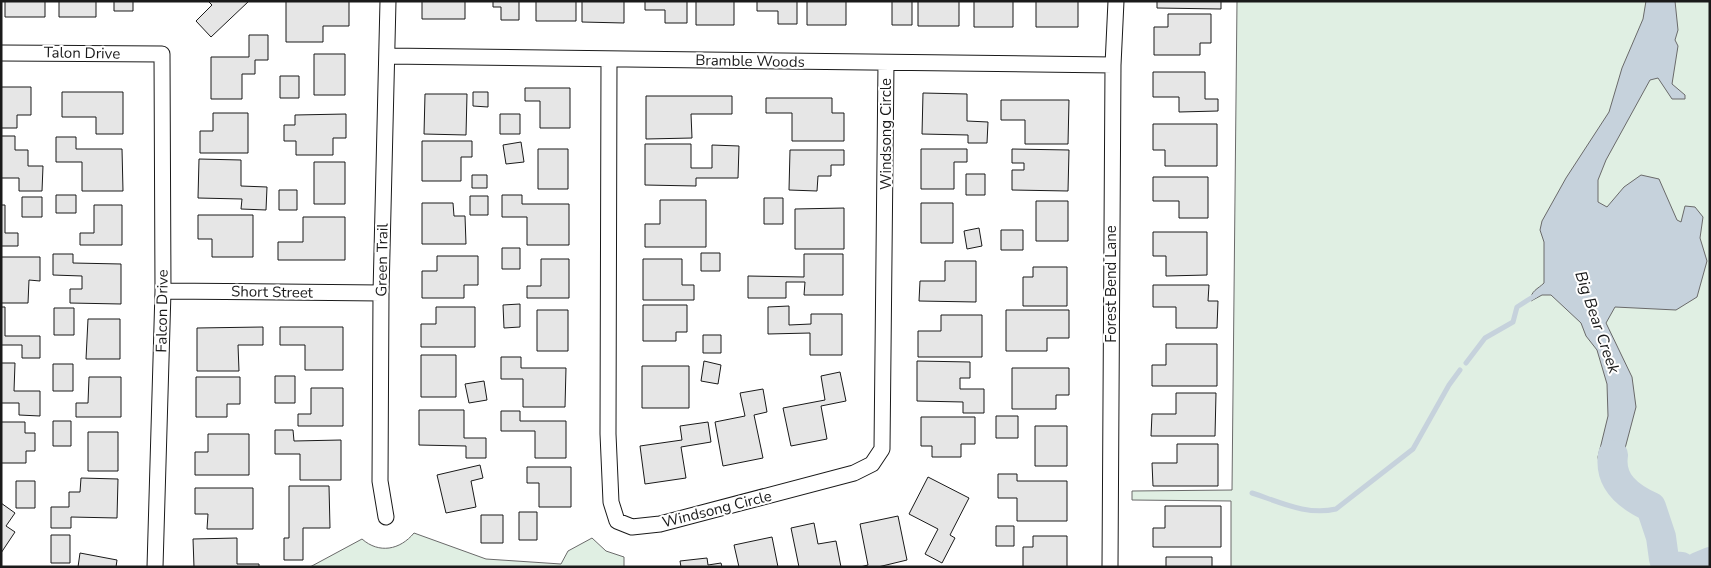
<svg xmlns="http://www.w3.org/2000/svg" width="1711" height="568" viewBox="0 0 1711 568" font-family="'Nunito Sans',sans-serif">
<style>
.green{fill:#e0efe3;stroke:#6a6a6a}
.water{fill:#c6d2dc;stroke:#6a6a6a}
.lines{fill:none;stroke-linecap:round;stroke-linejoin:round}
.stream{stroke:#c6d2dc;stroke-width:5}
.river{stroke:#c6d2dc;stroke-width:30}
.building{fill:#e6e6e6;stroke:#1a1a1a}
.street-casing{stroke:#1a1a1a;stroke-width:17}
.street{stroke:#fff;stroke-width:15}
.labels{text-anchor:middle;stroke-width:4;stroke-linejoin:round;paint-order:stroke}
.street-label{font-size:15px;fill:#1a1a1a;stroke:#fff}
.water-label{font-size:16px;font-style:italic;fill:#1a1a1a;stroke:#fff}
</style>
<rect width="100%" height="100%" fill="#fff"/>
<!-- green -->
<path class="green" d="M1237 1H1710V567H1231V501L1132 500V491L1232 490Z
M414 533 486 559 561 564 568 551 592 538 606 551 624 557V567H310L362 539C379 554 400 550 414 533Z"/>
<!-- water -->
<path class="water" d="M1646 1H1675L1678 30 1675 40 1678 46 1672 84 1685 95V99H1672L1658 78 1650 80 1606 160 1598 180V202L1607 207 1624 187 1641 175 1659 179 1677 220 1681 222 1685 206 1695 207 1703 217 1700 238 1707 261 1697 297 1676 310 1615 307 1606 323 1632 377 1636 407 1623 456 1629 478 1626 493 1613 494 1601 475 1598 457 1608 416 1607 384 1597 350 1586 336 1581 323 1551 295H1542L1531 301C1530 291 1538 289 1544 283V242L1540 230 1542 221 1566 178 1609 112 1622 68 1643 19Z"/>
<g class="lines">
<!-- stream -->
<path class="stream" d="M1466 363 1485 338 1513 322 1517 307 1536 295
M1252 493C1280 502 1307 516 1336 509L1413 449 1449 385 1460 370"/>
<!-- river -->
<path class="river" d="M1613 455C1609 482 1629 497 1651 507L1661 537 1664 559 1672 566 1681 567
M1698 567 1710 562"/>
</g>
<!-- building -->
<path class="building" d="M5 1H45V17H5Z
M59 1H96V17H59Z
M114 1H133V11H114Z
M208 1H249L211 37 196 21 212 5Z
M286 1H349V26H323V42H286Z
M422 1H465V19H422Z
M493 1H519V20H501V7H493Z
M536 1H576V21H536Z
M582 1H624V23L582 22Z
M645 1H687V23H665V10H645Z
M696 1H734V25H696Z
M757 1H797V24H778V11H757Z
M807 1H846V25H807Z
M892 1H912V25H892Z
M918 1H959V26H918Z
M974 1H1013V27H974Z
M1036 1H1078V27H1036Z
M1157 1H1221V9L1157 8Z
M1168 14H1211V43H1200V55H1154V27H1168Z
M249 35H268V60H255V74H242V99H211V57H249Z
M314 54H345V95H314Z
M1153 72H1205V99H1218V111L1179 112V97H1153Z
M280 76H299V98H280Z
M1 87H31V115H17V128H1Z
M525 88H570V128H540V101H525Z
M62 92H123V134H96V117H62Z
M473 92H488V107L473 106Z
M923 93 967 94V121L988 122 987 143H968V135L922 134Z
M425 94H467L466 135 424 134Z
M646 96H732V114H691L692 138 646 139Z
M766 98H832V113H844V141H792V113H766Z
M1001 100H1069L1068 144H1025V120H1001Z
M213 113H248V153H200V131H213Z
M346 114V138H333V155H296V141H284V125H295V115Z
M500 114H520V134H500Z
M1153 124H1217V166H1165V150H1153Z
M1 136H15V150H28V166H43L42 191H19V178H1Z
M56 137H76V149H122L123 191H82V162H56Z
M422 141H472V157H461V181H422Z
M521 142 524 162 506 164 503 145Z
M645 144H691V168H712V145L739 146 738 178H696V186L645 185Z
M538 149H568V189H538Z
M921 149H967V162H954V189H921Z
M1012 149 1069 150 1068 191 1012 190V170H1024V163H1012Z
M790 150H844V165H831V176H818L817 191 789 190Z
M199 159 241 160V186L267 187 266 210 241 209 242 199 198 198Z
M314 162H345V204H314Z
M966 174H985V195H966Z
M472 175H487V188H472Z
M1153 177H1208V218H1179V201H1153Z
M279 190H297V210H279Z
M56 195H76V213H56Z
M502 195H522V204H569V245H527V217H502Z
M470 196H488V215H470Z
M22 197H42V217H22Z
M764 198H783V224H764Z
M660 200H706V247H645V224H660Z
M1036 201H1068V241H1036Z
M422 203H453L454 216H465L466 244H422Z
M921 203H953V243H921Z
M1 205H5V233H18V246H1Z
M94 205H122V245H80V233H94Z
M844 208V249H795V209Z
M198 215H253V257H212V239H198Z
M303 217H345V260H278V242H303Z
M979 228 982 246 967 249 964 231Z
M1001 230H1023V250H1001Z
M1153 232H1207V275L1166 276V256H1153Z
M502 248H520V269H502Z
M701 253H720V271H701Z
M53 254H73V263L121 264V304L70 303V289H82V276L53 275Z
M804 254H843V295H804L805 282H786V298H748V276L804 277Z
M437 256H478V285H464V298H422V271H437Z
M1 257H40V281L29 280 28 303H1Z
M541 259H569V298H527V286H541Z
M643 259H682V285H694V300H643Z
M945 261H976V302L919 301 920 281H945Z
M1033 267H1067V306H1023V277H1033Z
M1153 285H1209L1208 301H1218L1217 328H1176V307H1153Z
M520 304V327L504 328 503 305Z
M643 305H687V332H676V341H643Z
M789 306V325L811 324V314H842V355H810V333L768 334V307Z
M1 307H5V336H40V358H22V345H1Z
M436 307H475V347H421V324H436Z
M54 308H74V335H54Z
M537 310H568V351H537Z
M1006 310H1069V338H1047V351H1006Z
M941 315H982V357H918V331H941Z
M88 319H120V359H86Z
M263 327V345H238L239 371H197V328Z
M280 327H343V370H305V345H280Z
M703 335H721V353H703Z
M1166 344H1217V386H1152V365H1166Z
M421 355H456V397H421Z
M501 357H521V368H566L565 407H523V379H501Z
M704 361 721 365 718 384 701 381Z
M917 361 970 362V378H960V389H984V413H963V402L917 401Z
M1 363H15L14 391H40V416L19 415V403H1Z
M53 364H73V391H53Z
M642 366H689V408H642Z
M1012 368H1069V395H1056V409H1012Z
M840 372 846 401 821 406 827 439 791 446 783 408 825 400 821 376Z
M275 376H295V403H275Z
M89 377H121V417H76V403H88Z
M196 377H240V404H227V417H196Z
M484 381 487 400 469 403 465 384Z
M311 388H343V426H298V414H311Z
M763 389 767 412 754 415 763 458 723 466 715 422 745 416 740 393Z
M1176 393H1216L1215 436H1151L1152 414H1176Z
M419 410H464V438H486V458H466V446L419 445Z
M501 411H520V421H566V458H535V431H501Z
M996 416H1018V438H996Z
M921 417H975V444H961V457H932V446H921Z
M53 421H71V446H53Z
M1 422H25V433H35V451H26V463H1Z
M708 422 711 442 681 447 686 478 645 484 640 446 682 440 680 426Z
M1035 426H1067V466H1035Z
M275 430H293L294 441 341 440V480H300V454H275Z
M88 432H118V471H88Z
M208 434H249V475H195V452H208Z
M1177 444H1218V486H1153L1152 463H1177Z
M480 465 483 478 471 481 476 507 446 513 437 475Z
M527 467H571V507H539V483H527Z
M998 474H1017V481H1067V521H1017V498H998Z
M928 477 969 498 950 535 955 538 942 563 925 554 938 529 909 514Z
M81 478 118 479 117 518 71 517V528H51V507H69V492H80Z
M16 481H35V508H16Z
M289 486H329L330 528H303V560H284V538H289Z
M195 488H253V529H207L208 514H195Z
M1 503 15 513 6 526 15 532 1 553Z
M1165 506H1221V547H1153V528H1165Z
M519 512H537V540H519Z
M481 515H503V543H481Z
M898 516 907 560 878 567H860L868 565 860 524Z
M814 523 818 544 836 541 841 567H799L791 528Z
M996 526H1014V546H996Z
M51 535H70V563H51Z
M1033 536H1067V567H1023V547H1033Z
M772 537 778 567H739L734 545Z
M237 538V564H259V567H194L193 539Z
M80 553 117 560 116 567H78Z
M1166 557H1212V567H1166Z
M707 558 708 565 721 563 722 567H681L680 561Z"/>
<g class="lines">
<!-- street casing -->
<g class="street-casing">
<path id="street" d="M1 53 162 54 163 291 155 567
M387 56 1113 65
M609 59 608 434 611 502 617 521 632 527 660 524 854 473 872 464 882 449 886 63
M163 291 381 293
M386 517 380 481 381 293 388 1
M1110 567 1113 65 1116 1"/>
</g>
<!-- street -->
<use href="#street" class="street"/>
</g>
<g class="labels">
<!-- street labels -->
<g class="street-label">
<text transform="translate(82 53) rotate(1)" y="5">Talon Drive</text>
<text transform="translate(750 61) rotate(1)" y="5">Bramble Woods</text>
<text transform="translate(886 134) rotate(-90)" y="5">Windsong Circle</text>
<text transform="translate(382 260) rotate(-89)" y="5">Green Trail</text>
<text transform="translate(1111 284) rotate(-90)" y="5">Forest Bend Lane</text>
<text transform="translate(272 292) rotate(1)" y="5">Short Street</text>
<text transform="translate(162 311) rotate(-89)" y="5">Falcon Drive</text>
<text transform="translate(717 509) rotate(-14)" y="5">Windsong Circle</text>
</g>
<!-- water labels -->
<g class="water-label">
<text transform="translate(1598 322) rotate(71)" y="6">Big Bear Creek</text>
</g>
</g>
<!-- border -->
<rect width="1711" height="568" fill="none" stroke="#1a1a1a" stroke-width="5"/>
</svg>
